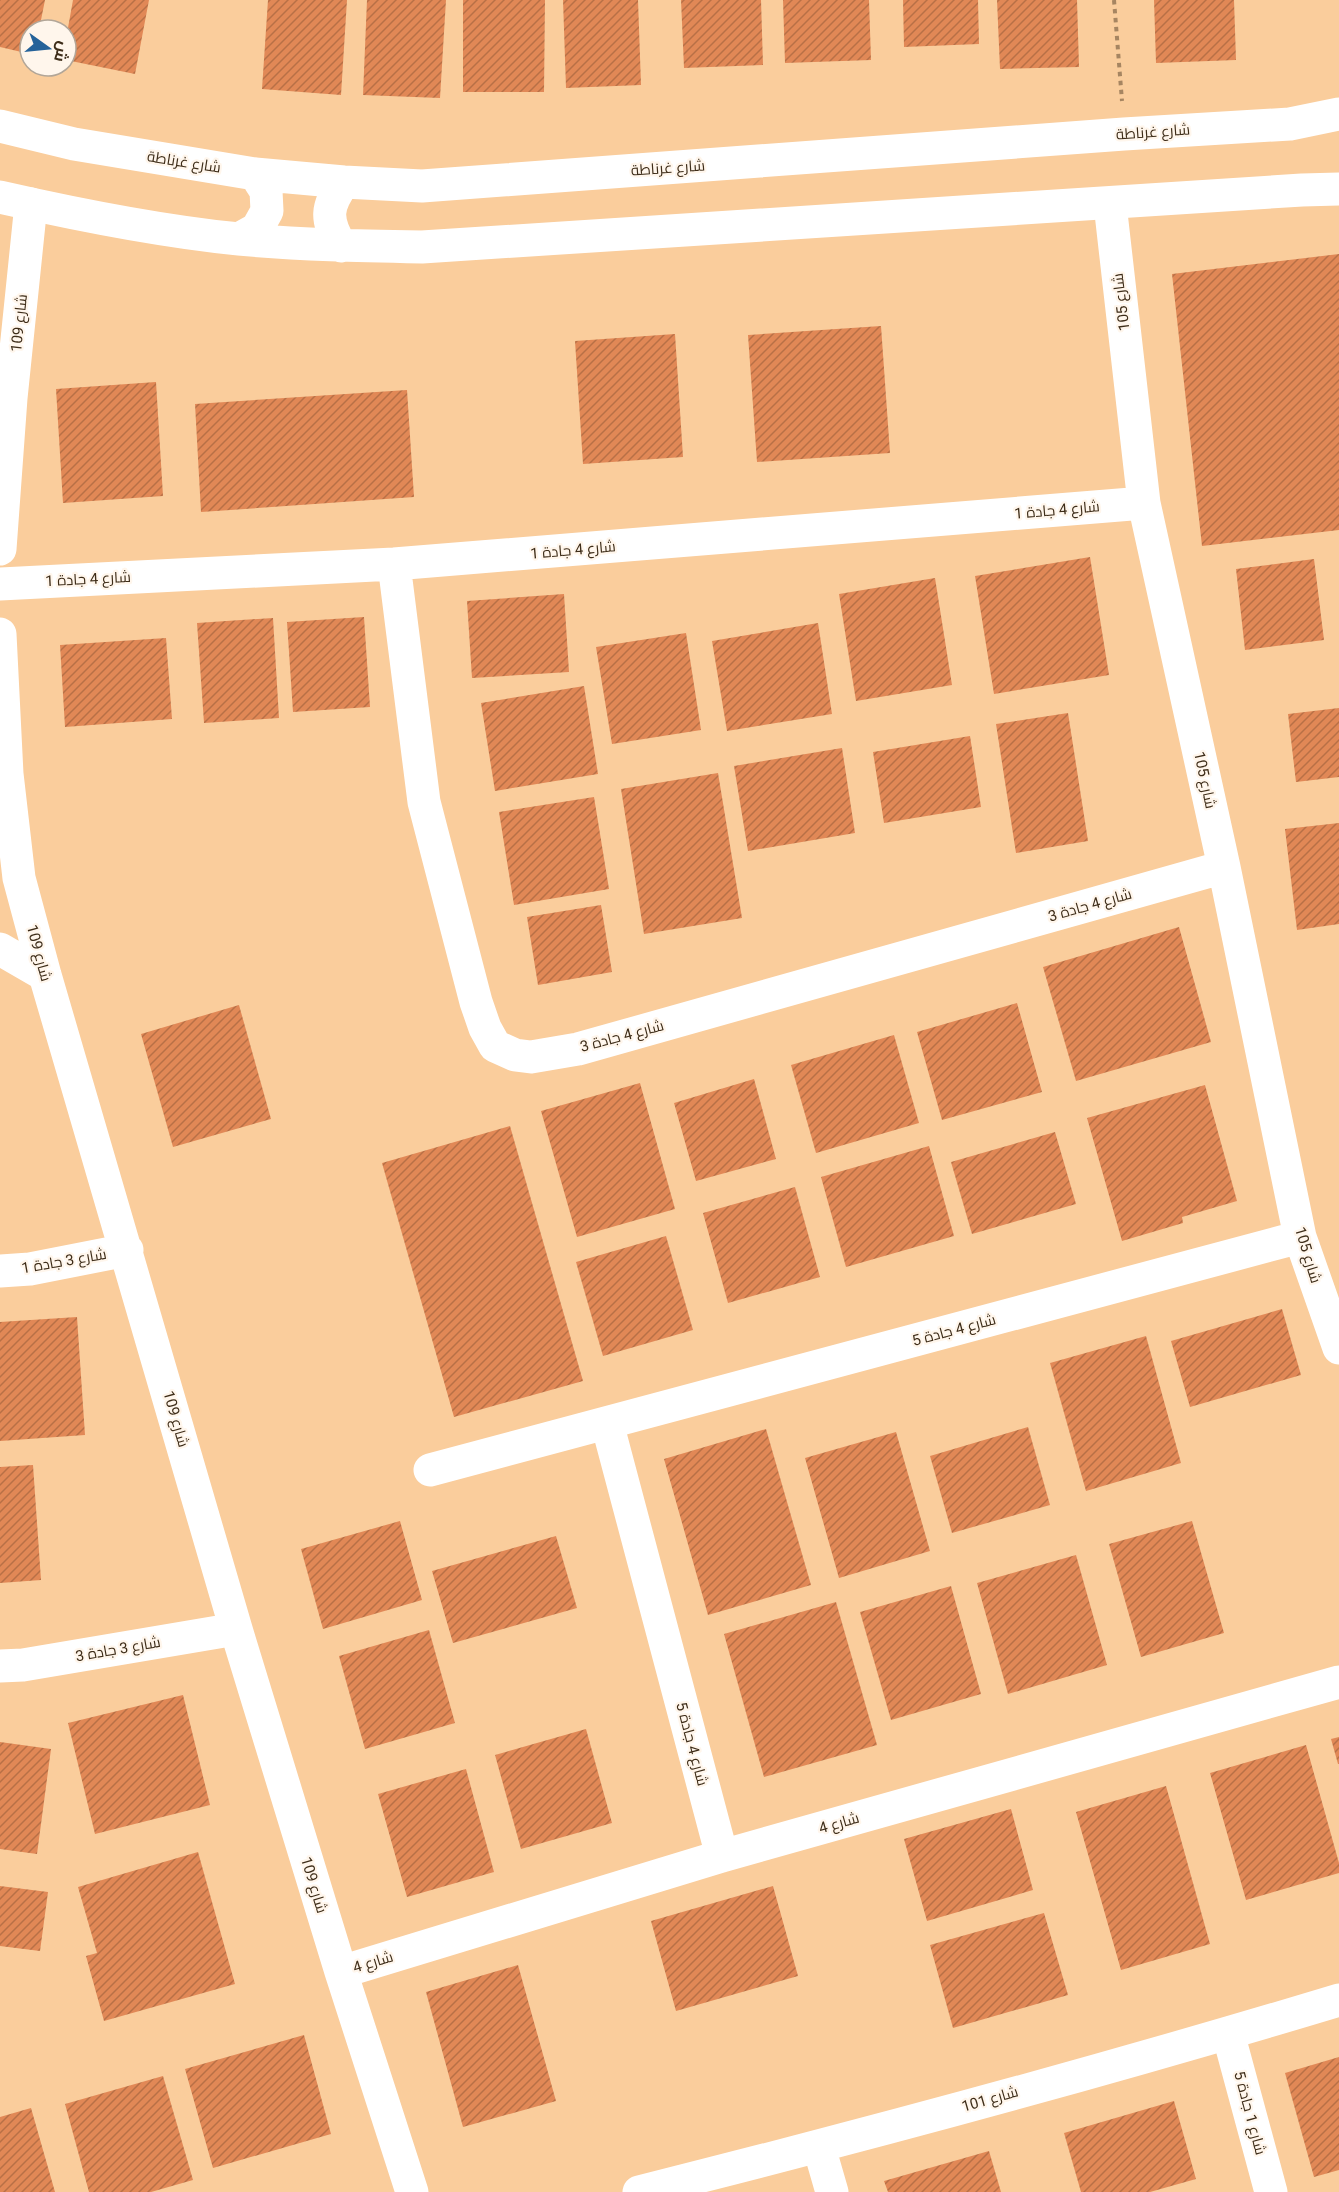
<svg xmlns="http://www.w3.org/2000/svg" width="1339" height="2192" viewBox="0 0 1339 2192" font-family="Roboto,Cairo,sans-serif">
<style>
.building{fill:url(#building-hatch)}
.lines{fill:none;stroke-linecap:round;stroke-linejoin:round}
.path{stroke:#a68561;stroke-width:4;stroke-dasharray:4.5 4.5;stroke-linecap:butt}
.street{stroke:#fff;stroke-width:33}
.secondary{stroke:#fff;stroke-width:33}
.labels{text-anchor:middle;stroke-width:4.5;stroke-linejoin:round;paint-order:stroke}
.street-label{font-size:15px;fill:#3e2d19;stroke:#fff6ec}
</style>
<defs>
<pattern id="building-hatch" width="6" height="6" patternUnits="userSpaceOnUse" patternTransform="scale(1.5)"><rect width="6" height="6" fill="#e18856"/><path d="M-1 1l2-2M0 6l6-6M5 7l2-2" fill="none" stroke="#b87046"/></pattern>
</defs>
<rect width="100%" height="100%" fill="#facd9c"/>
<!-- building -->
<path class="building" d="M0 0H45L39 30H30V54L0 47Z
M73 0H149L135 74 66 60V39Z
M268 0H347L341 95 262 89Z
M367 0H446L440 98 363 95Z
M463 0H545L544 92H463Z
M563 0H638L641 85 566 88Z
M681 0H761L763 65 684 68Z
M783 0H869L871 60 785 63Z
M903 0H978L979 44 904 47Z
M997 0H1077L1079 67 1000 69Z
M1154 0H1234L1236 60 1156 63Z
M1339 254V530L1202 546 1172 274Z
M881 326 890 453 757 462 748 335Z
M675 334 683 457 583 464 575 341Z
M156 382 163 496 63 503 56 389Z
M407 390 414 497 201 512 195 404Z
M1090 557 1109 675 994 694 975 576Z
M1314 559 1324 640 1245 650 1236 569Z
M935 578 952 685 856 701 839 594Z
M564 594 569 672 472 678 467 601Z
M364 617 370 707 293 712 287 622Z
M273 618 279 718 204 723 197 623Z
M818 623 832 714 727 731 712 641Z
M686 633 701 730 612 744 596 647Z
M166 638 172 719 65 727 60 645Z
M584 686 598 774 495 791 481 703Z
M1339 708V777L1296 782 1288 714Z
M1068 713 1088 841 1016 853 996 724Z
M970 736 981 807 884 823 873 752Z
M842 748 855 833 748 851 734 766Z
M718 773 742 918 644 934 621 789Z
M594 797 609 889 514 905 499 812Z
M1339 823V924L1297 930 1285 829Z
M601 905 612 972 538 985 527 917Z
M1179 927 1211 1042 1076 1081 1043 967Z
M1017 1003 1042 1092 942 1120 917 1032Z
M239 1005 271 1119 173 1147 141 1034Z
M894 1035 919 1123 816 1153 791 1065Z
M754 1079 776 1159 696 1181 674 1103Z
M640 1083 675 1209 577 1237 541 1111Z
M1205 1085 1237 1201 1182 1217 1183 1223 1122 1241 1087 1118Z
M510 1126 583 1381 454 1417 382 1163Z
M1055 1132 1076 1204 972 1234 951 1162Z
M929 1146 954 1236 846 1267 821 1177Z
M795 1187 820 1277 728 1303 703 1213Z
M666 1236 693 1330 603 1356 576 1262Z
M1282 1309 1301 1375 1190 1407 1171 1341Z
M77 1317 85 1435 0 1441V1322Z
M1146 1336 1181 1463 1086 1491 1050 1363Z
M1028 1427 1050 1505 952 1533 930 1456Z
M766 1429 811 1585 708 1615 664 1459Z
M896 1432 930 1551 839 1578 805 1458Z
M33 1465 41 1580 0 1583V1467Z
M400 1521 422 1600 323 1629 301 1549Z
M1192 1521 1224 1633 1141 1657 1109 1544Z
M556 1536 577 1608 453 1643 432 1571Z
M1076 1555 1107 1665 1008 1694 977 1583Z
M951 1586 981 1694 891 1720 860 1612Z
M836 1602 877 1745 764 1777 724 1634Z
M429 1630 455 1723 365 1749 339 1656Z
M183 1695 210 1805 95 1834 68 1723Z
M586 1729 612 1823 521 1849 495 1755Z
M1339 1737V1764H1338L1331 1739Z
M0 1742 51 1749 37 1854 0 1849Z
M1306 1745 1339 1863V1873L1246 1900 1210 1773Z
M466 1769 494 1872 407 1897 378 1794Z
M1166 1786 1210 1944 1121 1970 1076 1812Z
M1011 1809 1033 1890 927 1921 904 1839Z
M198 1852 235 1984 104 2021 86 1956 97 1953 78 1887Z
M0 1886 48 1892 40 1951 0 1946Z
M773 1886 798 1976 676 2011 651 1921Z
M1044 1913 1068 1995 953 2028 930 1945Z
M518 1965 556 2101 463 2127 426 1992Z
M304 2035 331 2134 213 2168 185 2069Z
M1339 2057V2170L1314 2177 1285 2073Z
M163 2076 193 2180 151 2192H89L65 2104Z
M1174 2101 1196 2179 1150 2192H1081L1064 2133Z
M31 2108 55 2192H0V2117Z
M989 2151 1001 2192H888L884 2181Z"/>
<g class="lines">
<!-- path -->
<path class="path" d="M1114 0 1122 101"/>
<!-- street -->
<path class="street" d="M1110 204 1144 503 1224 867 1300 1237 1339 1348
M0 549 11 398 31 204
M394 564 424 802 476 1002 485 1028 495 1046 515 1055 531 1057 578 1049 1224 867
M0 584 394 564 1144 503
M0 634 7 774 19 878 45 975 236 1629 341 1972 412 2192
M0 949 45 975
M0 1271 30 1269 127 1250
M607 1423 722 1856
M430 1470 1300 1237
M0 1666 23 1665 236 1629
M341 1972 722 1856 1339 1682
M1228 2033 1271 2192
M819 2147 832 2192
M639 2192C874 2133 1107 2070 1339 2000"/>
<!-- secondary -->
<path class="secondary" d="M0 126 74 144 255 174 344 182 422 186 1124 134 1290 124 1339 114
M0 197C79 215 159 231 239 239 300 245 361 246 422 247L1302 190 1339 189
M239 239 257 229 267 211 266 191 255 174
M341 246C325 220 326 206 344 182"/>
</g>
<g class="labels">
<!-- street labels -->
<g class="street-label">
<text transform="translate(1153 132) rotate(-4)" y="5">شارع غرناطة</text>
<text transform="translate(184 162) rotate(9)" y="5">شارع غرناطة</text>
<text transform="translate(668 168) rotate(-4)" y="5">شارع غرناطة</text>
<text transform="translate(1121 302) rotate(-97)" y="5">شارع 105</text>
<text transform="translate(19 323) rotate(-84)" y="5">شارع 109</text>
<text transform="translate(1057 510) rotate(-5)" y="5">شارع 4 جادة 1</text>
<text transform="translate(573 550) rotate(-5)" y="5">شارع 4 جادة 1</text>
<text transform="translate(88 579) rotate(-3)" y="5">شارع 4 جادة 1</text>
<text transform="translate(1205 780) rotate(78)" y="5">شارع 105</text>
<text transform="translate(1090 905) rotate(-16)" y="5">شارع 4 جادة 3</text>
<text transform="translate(39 953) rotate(75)" y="5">شارع 109</text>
<text transform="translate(622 1036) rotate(-15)" y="5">شارع 4 جادة 3</text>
<text transform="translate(1308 1255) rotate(73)" y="5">شارع 105</text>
<text transform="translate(64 1261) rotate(-10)" y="5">شارع 3 جادة 1</text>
<text transform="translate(954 1330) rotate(-15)" y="5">شارع 4 جادة 5</text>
<text transform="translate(176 1419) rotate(74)" y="5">شارع 109</text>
<text transform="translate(118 1649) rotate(-10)" y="5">شارع 3 جادة 3</text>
<text transform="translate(692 1744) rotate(75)" y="5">شارع 4 جادة 5</text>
<text transform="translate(839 1823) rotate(-16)" y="5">شارع 4</text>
<text transform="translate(314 1885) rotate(73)" y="5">شارع 109</text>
<text transform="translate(373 1962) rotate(-17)" y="5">شارع 4</text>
<text transform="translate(990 2099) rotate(-16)" y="5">شارع 101</text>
<text transform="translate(1250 2113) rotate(75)" y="5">شارع 1 جادة 5</text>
</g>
</g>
<!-- north arrow -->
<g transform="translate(48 48) rotate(105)"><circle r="28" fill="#fff6ec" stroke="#b2a698" stroke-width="1.5"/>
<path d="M0-4.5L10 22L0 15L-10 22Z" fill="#256299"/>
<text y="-9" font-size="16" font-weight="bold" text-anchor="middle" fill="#3e2d19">ش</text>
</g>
</svg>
